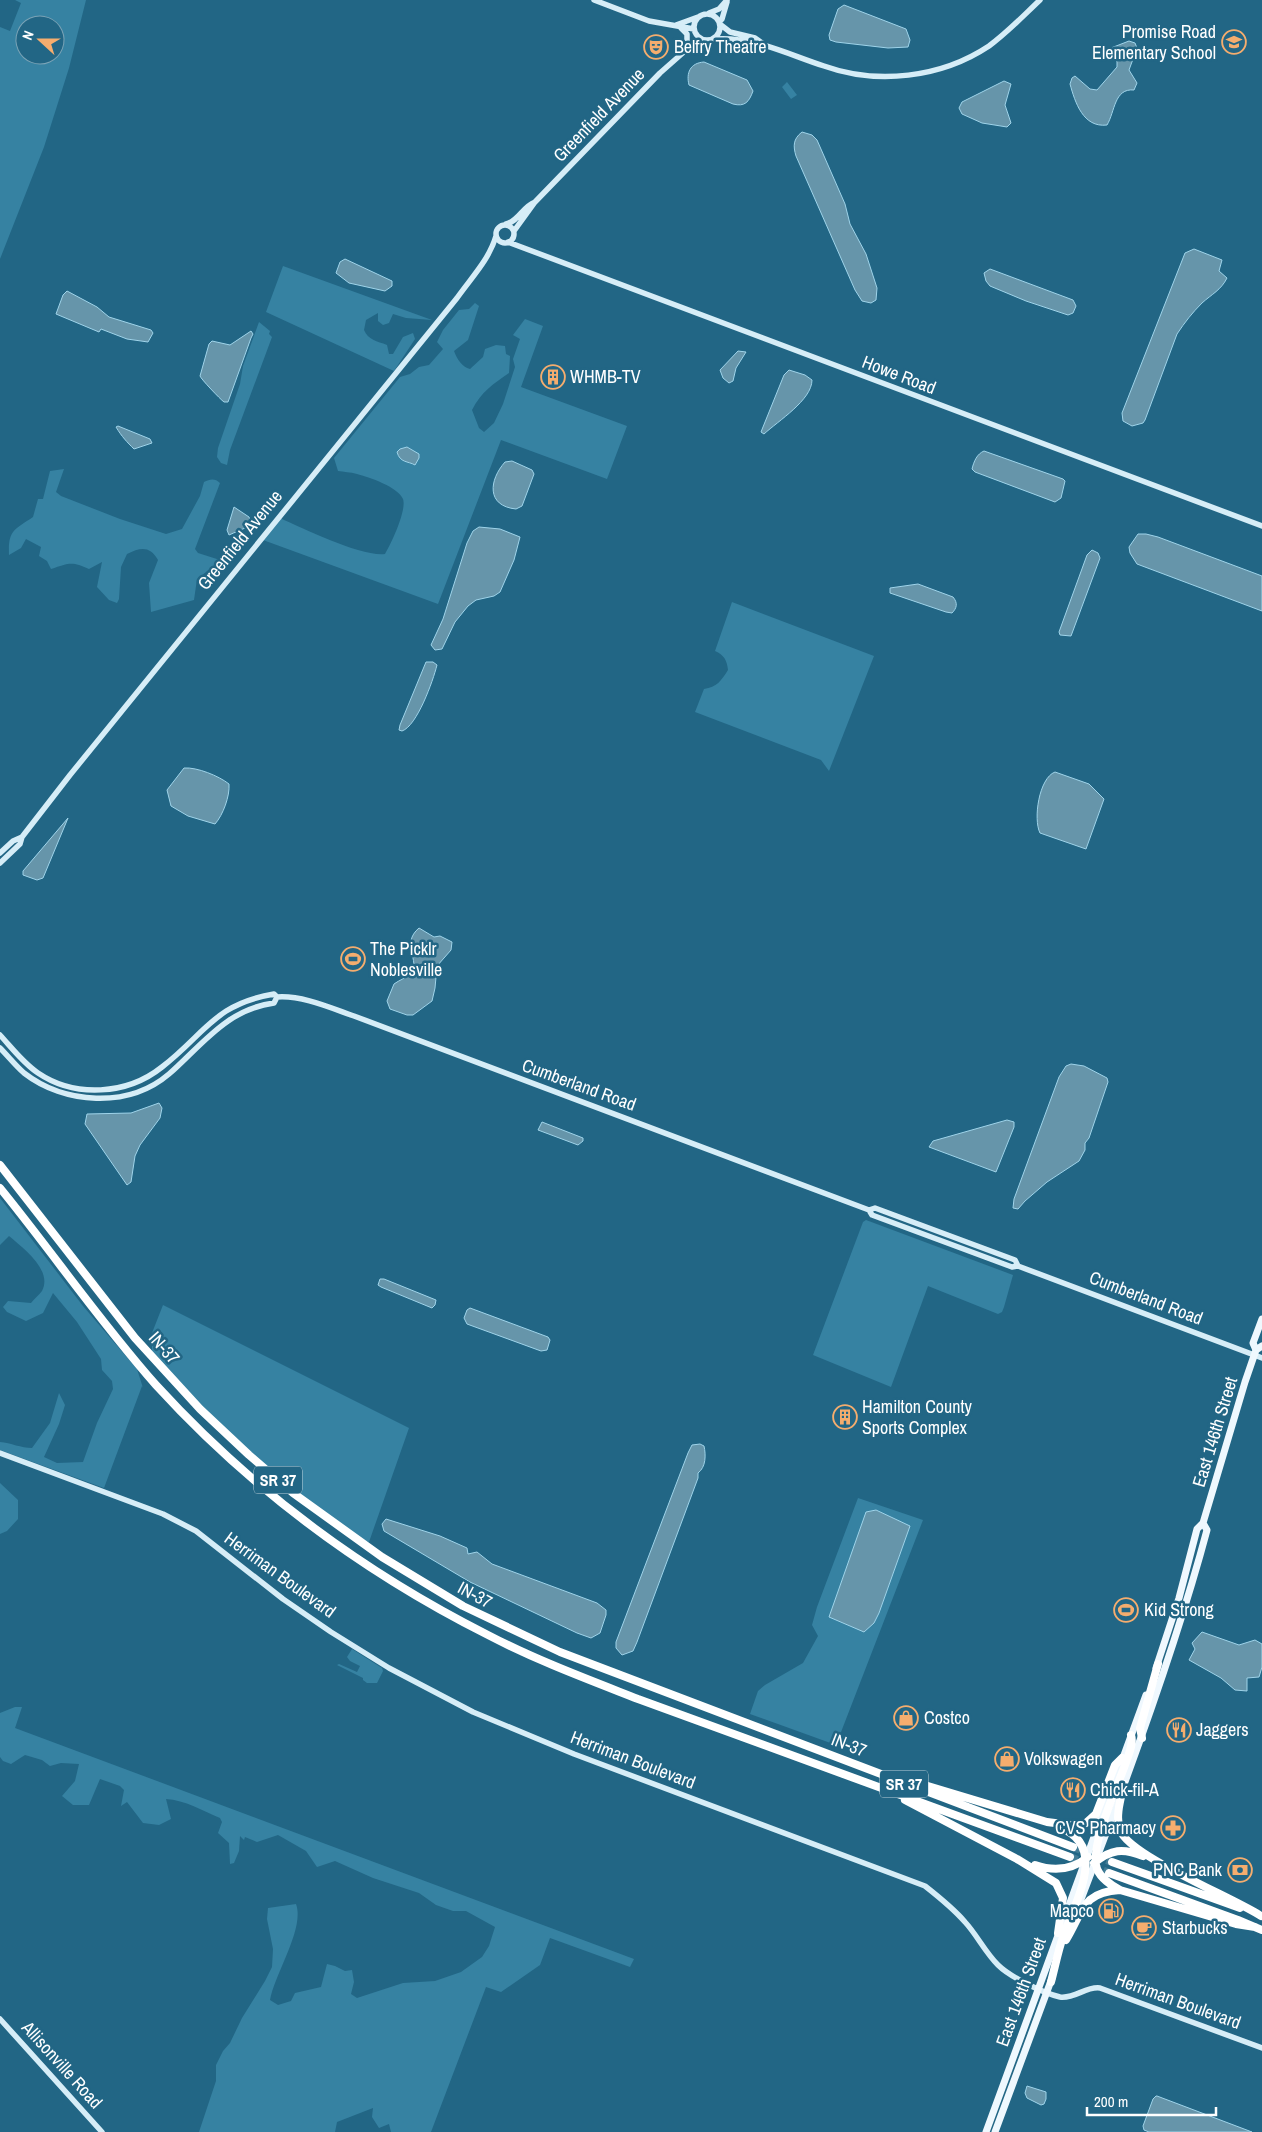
<svg xmlns="http://www.w3.org/2000/svg" width="1262" height="2132" viewBox="0 0 1262 2132" font-family="'Archivo Narrow',sans-serif">
<style>
.green{fill:#3682a2;fill-rule:evenodd}
.water{fill:#6695aa;stroke:#9fd4ea}
.lines{fill:none;stroke-linecap:round;stroke-linejoin:round}
.highway-tunnel{stroke:#437d97;stroke-width:8;stroke-dasharray:8 4;stroke-linecap:butt}
.secondary{stroke:#d6edf7;stroke-width:5.5}
.primary{stroke:#eff8fe;stroke-width:7}
.highway{stroke:#fff;stroke-width:8}
.labels{text-anchor:middle;stroke-width:5;stroke-linejoin:round;paint-order:stroke}
.shield{fill:#226685;stroke:#bdd1da;stroke-width:1}
.shield-label{font-size:16px;font-weight:bold;fill:#fff}
.poi-label{font-size:18px;fill:#fff;stroke:#226685;text-anchor:start}
.street-label{font-size:18px;fill:#fff;stroke:#226685}
</style>
<rect width="100%" height="100%" fill="#226685"/>
<!-- green -->
<path class="green" d="M15 0H86L69 68 44 147 0 259V27L10 31 21 3ZM25 25H55V55H25Z
M787 82 797 95 791 99 782 87Z
M283 266 432 320 406 318 393 314 389 323 383 325 378 321V313L366 320 364 330C368 340 377 341 387 345L389 354H393L403 337 413 333 415 339 394 371 266 312Z
M475 303 479 306 468 340 454 351C457 359 462 367 470 369L483 357 485 349 496 345 505 346 506 354 510 356 509 373C493 384 481 392 472 410L479 428 484 432 494 423 503 404 515 367 513 359 520 339 513 335 525 319 543 326 521 387 627 426 607 479 501 440 438 604 263 540 280 518C304 529 362 557 385 554 391 544 407 510 403 499 398 487 369 477 357 474 350 472 344 472 338 471L334 458 400 377 410 374 419 367 429 365 443 349 437 342 443 330 459 310 469 309Z
M259 322 270 331 269 334 272 337 230 450 227 465 221 463 217 457 218 448 240 384 243 366Z
M64 469 56 492 61 496 120 519 166 534 182 529 200 496 204 482C210 479 215 478 220 483L195 549 198 553 220 560 216 569H210L197 579 194 600 151 612 149 583 158 560C150 546 141 547 127 554L121 567 119 599 117 603 109 600 97 587 102 562 89 569C72 561 69 563 51 569L47 561 39 556 41 547 26 539 21 548 9 555C8 530 14 530 33 517L38 499H43L50 471Z
M732 602 874 656 829 771 821 760 695 712 704 689C717 687 721 681 728 670 727 660 724 655 715 651Z
M0 1198 83 1306 137 1369 143 1388 142 1386 104 1488 0 1450V1442C11 1443 21 1448 32 1448L50 1423 59 1393 65 1405 59 1424 44 1457 57 1463 83 1462 97 1423 113 1389 112 1381 102 1370 101 1359 77 1322 53 1293 43 1313 26 1321 7 1312 3 1307 8 1301 31 1303C34 1299 39 1295 42 1291 53 1270 23 1248 9 1236L0 1245Z
M866 1220 1013 1275 1004 1307 1002 1312 998 1314 928 1286 891 1387 813 1355 863 1222Z
M163 1305 409 1428 369 1542 351 1537 243 1450 152 1357V1333Z
M0 1483 18 1500V1519L7 1531 0 1534Z
M858 1498 923 1520 836 1745 750 1714 758 1691 765 1685 803 1663 818 1636 812 1625 817 1607ZM876 1510 910 1526 879 1613 874 1623Z
M352 1649 382 1668 383 1671 377 1683H367L363 1680V1678L337 1665 339 1664 357 1672 360 1666 350 1661 347 1657Z
M15 1707H22L15 1728 634 1959 630 1967 550 1938 540 1965 501 1992 486 1987 431 2132H391L389 2124 379 2128 372 2117 373 2108 337 2122 335 2132H199L216 2081V2065L223 2051 230 2043 242 2018 265 1981 272 1967 273 1949 267 1919 268 1908 296 1904C305 1928 275 1973 270 2000L278 2005 291 2001 295 1993 321 1987 327 1964 335 1966 345 1971 352 1970 354 1982 351 1994 357 1998 403 1983 435 1981 461 1972 482 1957 489 1946 495 1927 466 1911H453L436 1905 419 1893 373 1878 335 1861 317 1867 306 1851 278 1835 257 1842 245 1837 244 1840 240 1836 239 1851 234 1863 230 1864 229 1843 218 1833 222 1822 220 1818C203 1811 185 1800 166 1799L171 1819 159 1825 143 1823 127 1802 121 1806 124 1790 120 1786 100 1779 89 1805H73L62 1796 75 1781 79 1764 61 1763 50 1766 42 1760 25 1755 11 1764 3 1761 0 1757V1713Z"/>
<!-- water -->
<path class="water" d="M844 5 906 29 910 40 908 47 888 48 836 42 830 40 829 35 838 9Z
M1129 41 1135 43 1137 48 1129 70 1137 83 1134 90C1114 88 1115 112 1107 125 1083 128 1075 102 1070 84L1072 78 1075 76 1090 89 1097 90 1117 67V62L1110 52 1111 48Z
M704 62 747 80 753 91C749 102 745 107 733 104L689 85C686 73 690 63 704 62Z
M1004 81 1011 84 1005 105 1011 123 1007 127 982 123 962 114 959 108 962 102Z
M802 132 812 135 817 140 845 204 850 224 866 254 877 288 876 300 871 303 862 301 855 290 796 156C793 146 793 139 802 132Z
M1194 249 1222 260 1219 271 1227 278C1221 290 1212 294 1202 303 1192 313 1185 322 1177 334L1145 420 1143 423 1132 426 1123 421 1122 413 1185 253Z
M345 259 392 281V286L385 291 349 283 336 273 340 262Z
M990 269 1073 300 1076 306 1073 313 1068 315 1026 301 990 286 986 281 984 273Z
M67 291 97 307 109 317 151 330 153 333 148 342 127 339 101 329 99 332 56 314 63 295Z
M251 331 253 334 251 338 228 402H224C220 399 201 379 200 376L209 344 212 341 230 345Z
M738 351 746 352 736 368 733 381 729 383 723 378 720 370Z
M789 370 805 375 812 380C812 400 778 421 764 434L761 432 763 427 784 375Z
M118 426 150 439 152 443 134 449C127 442 122 437 116 427Z
M407 447 419 454V458L415 465C408 461 400 463 397 452L400 449Z
M984 451 1063 479 1065 481 1061 498 1055 502 975 472 972 469C974 461 977 454 984 451Z
M512 461 532 470 534 474 522 506 516 509C486 506 489 480 505 462Z
M234 507 249 517 252 525 229 535 227 530Z
M479 527 500 529 520 537 514 560 500 592 494 596 476 600 468 606 455 622 442 649 435 650 431 645 443 619 467 543 473 531Z
M1138 534H1146L1158 537 1262 576V611L1137 564 1130 553 1129 547Z
M1092 550 1098 553 1100 558 1071 636 1060 635 1059 632 1087 555Z
M918 584 953 597C958 603 957 608 952 613L946 612 890 593V588Z
M426 662H433L437 665C433 681 417 726 402 731L399 730 400 725Z
M184 768C197 767 219 776 229 784 230 796 223 815 215 824L188 816 171 806 167 790Z
M1055 772 1089 784 1104 799 1086 849 1040 833C1033 819 1039 778 1055 772Z
M68 818 43 878 37 880 23 875V871Z
M419 928 434 937 440 936 452 942 451 950 437 966 435 988 432 1001 413 1015H407L390 1009 387 1001 394 984C399 980 407 978 411 973 421 961 400 944 419 928Z
M1071 1064 1084 1066 1107 1078 1108 1082 1089 1138 1085 1143V1150L1079 1161 1047 1182 1025 1201 1018 1209 1013 1208 1014 1199 1059 1077 1066 1066Z
M159 1103 162 1108 160 1118 140 1145 135 1156 131 1182 127 1185 85 1124 87 1114 131 1113Z
M1007 1120 1014 1122V1127L996 1172 929 1147 933 1141Z
M542 1122 583 1138V1141L578 1145 538 1130Z
M380 1279H384L436 1300 435 1305 432 1308 381 1287 378 1285Z
M470 1308 548 1337 550 1340 547 1350 541 1351 467 1324 464 1318 467 1310Z
M700 1444 704 1446C706 1455 706 1467 698 1473V1478L637 1642 633 1651 622 1655 616 1648V1642L688 1453 692 1445Z
M876 1510 910 1526 879 1613 874 1623 864 1632 829 1617 866 1512Z
M386 1519 440 1536 467 1548 468 1554 477 1552 492 1564 597 1603 606 1610V1615L600 1633 591 1638 577 1633 470 1582 384 1531 382 1524Z
M1202 1632 1239 1645 1255 1640 1262 1644V1667L1259 1677 1247 1678V1691L1235 1690 1221 1678 1189 1660 1195 1649 1192 1643Z
M1027 2086 1046 2092V2099L1044 2104 1041 2105 1027 2098 1025 2093Z
M1156 2096H1157L1252 2132H1149L1144 2130 1143 2126 1153 2099Z"/>
<g class="lines">
<!-- highway-tunnel -->
<path class="highway-tunnel" d="M1073 1847 1112 1862
M1070 1857 1109 1873"/>
<!-- secondary -->
<path class="secondary" d="M594 0 649 21 694 29
M709 13 719 9 727 0
M694 27a13 13 0 1 1 26 0a13 13 0 1 1-26 0Z
M720 21 722 19 727 2
M676 25 698 17
M721 25 730 32 755 38 762 43
M680 27 687 34V44
M714 39C753 36 787 54 824 66 877 85 941 78 989 46 1008 32 1023 16 1040 0
M506 224C519 221 522 207 535 202L660 73 694 43 708 41
M496 234a9 9 0 1 1 18 0a9 9 0 1 1-18 0Z
M514 231 535 202
M508 242 1262 526
M0 853 13 841 22 837
M0 863 20 844 22 837 70 775 457 298C471 278 489 260 496 236
M0 1035C12 1048 23 1063 38 1073 75 1098 127 1095 162 1067 205 1034 214 1004 274 994L277 997C302 995 331 1008 354 1016L869 1210 875 1208 1015 1260 1018 1266
M0 1048C8 1056 15 1065 24 1073 64 1104 128 1109 169 1074 202 1045 227 1009 274 1003L277 997
M869 1210 872 1215 1012 1267 1018 1266 1262 1358
M0 1453 163 1514 196 1531 283 1599 331 1632 389 1668 473 1712 574 1754 925 1886C939 1897 953 1908 965 1922 977 1935 985 1952 998 1965 1010 1977 1043 1993 1060 1997 1075 1999 1086 1986 1100 1988L1262 2048
M0 2019 102 2132"/>
<!-- primary -->
<path class="primary" d="M1256 1350 1253 1343 1262 1319
M1156 1668 1179 1598 1197 1529 1203 1523 1245 1382 1256 1350 1262 1346
M1122 1790C1154 1703 1183 1620 1207 1530L1203 1523
M1080 1902 1118 1802
M986 2132 1146 1695
M995 2132 1052 1978"/>
<!-- highway -->
<path class="highway" d="M0 1165 135 1338 200 1409 249 1455 293 1493 382 1557 463 1606 560 1652 1073 1847
M0 1188C53 1253 100 1322 156 1385 250 1488 363 1572 488 1635 536 1660 587 1679 638 1699L1070 1857
M1131 1735C1134 1744 1128 1756 1125 1765 1117 1788 1089 1847 1097 1869 1101 1879 1111 1885 1120 1890L1236 1924 1255 1927
M1142 1738 1140 1728 1158 1664
M911 1781 1047 1822 1078 1826 1086 1823 1096 1814 1115 1765 1122 1758
M1124 1784C1121 1798 1115 1816 1120 1830 1129 1856 1234 1898 1261 1916
M905 1800 1017 1859 1056 1883 1063 1898 1058 1933
M1112 1862 1240 1908
M1094 1863C1111 1849 1123 1848 1143 1856
M1035 1865C1055 1872 1072 1870 1088 1857
M1109 1873 1238 1920 1262 1930
M1066 1940C1083 1912 1082 1892 1120 1890
M1051 1982C1055 1967 1058 1951 1063 1937 1074 1904 1109 1847 1061 1828"/>
</g>
<!-- icons -->
<defs>
<g id="school-ring" transform="scale(1.25)"><circle r="9.5" fill="#226685" stroke="#f5ad6e" stroke-width="1.5"/><path d="M0-5L7-2L0 1L-7-2ZM-4 1L0 2.5L4 1V4Q0 6-4 4Z" fill="#f5ad6e"/></g>
<g id="theatre-ring" transform="scale(1.25)"><circle r="9.5" fill="#226685" stroke="#f5ad6e" stroke-width="1.5"/><path d="M-5-5.5Q0-4 5-5.5V0Q5 5 0 6Q-5 5-5 0ZM-3.3-2.5H-1v1.5H-3.3ZM1-2.5H3.3v1.5H1ZM-2.8 1Q0 5.5 2.8 1Z" fill="#f5ad6e"/></g>
<g id="building-ring" transform="scale(1.25)"><circle r="9.5" fill="#226685" stroke="#f5ad6e" stroke-width="1.5"/><path d="M-4-6H4V6H1V3H-1V6H-4ZM-2.5-4.3h1.7v1.8h-1.7ZM.8-4.3h1.7v1.8H.8ZM-2.5-1h1.7V.8h-1.7ZM.8-1h1.7V.8H.8Z" fill="#f5ad6e"/></g>
<g id="stadium-ring" transform="scale(1.25)"><circle r="9.5" fill="#226685" stroke="#f5ad6e" stroke-width="1.5"/><path d="M0-5a6.5 5 0 1 0 0 10a6.5 5 0 1 0 0-10ZM-3.5-1.8h7v3.6h-7Z" fill="#f5ad6e"/></g>
<g id="shop-ring" transform="scale(1.25)"><circle r="9.5" fill="#226685" stroke="#f5ad6e" stroke-width="1.5"/><path d="M-5-2.5h2.3a2.7 3.5 0 0 1 5.4 0H5L5.5 6h-11ZM-1.5-2.5h3a1.5 2.3 0 0 0-3 0Z" fill="#f5ad6e"/></g>
<g id="restaurant-ring" transform="scale(1.25)"><circle r="9.5" fill="#226685" stroke="#f5ad6e" stroke-width="1.5"/><path d="M-5-6h1v4h1v-4h1v4h1v-4h1v5L-1.5 .5V6h-2V.5L-5-1ZM5-6V6H3V1.5H1.5Q1.5-4 5-6Z" fill="#f5ad6e"/></g>
<g id="pharmacy-ring" transform="scale(1.25)"><circle r="9.5" fill="#226685" stroke="#f5ad6e" stroke-width="1.5"/><path d="M-2-6h4v4h4v4h-4v4h-4v-4h-4v-4h4Z" fill="#f5ad6e"/></g>
<g id="bank-ring" transform="scale(1.25)"><circle r="9.5" fill="#226685" stroke="#f5ad6e" stroke-width="1.5"/><path d="M-6-4H6V4H-6ZM0-2.3a2.3 2.3 0 1 0 0 4.6a2.3 2.3 0 1 0 0-4.6Z" fill="#f5ad6e"/></g>
<g id="fuel-ring" transform="scale(1.25)"><circle r="9.5" fill="#226685" stroke="#f5ad6e" stroke-width="1.5"/><path d="M-5.5-6h7V0h2V4h1.3V-2.5L3-4.5l.8-.8L6-3V5H2.5V1h-1V6h-7ZM-4.2-4.7v3.2H.2V-4.7Z" fill="#f5ad6e"/></g>
<g id="cafe-ring" transform="scale(1.25)"><circle r="9.5" fill="#226685" stroke="#f5ad6e" stroke-width="1.5"/><path d="M-5.5-4.5H6V0H3Q3 3.5 0 3.5H-2.5Q-5.5 3.5-5.5 0ZM3-3.2v2h1.7v-2ZM-6 4.5H4V6H-6Z" fill="#f5ad6e"/></g>
</defs>
<g fill-rule="evenodd">
<use href="#school-ring" x="1234" y="42"/>
<use href="#theatre-ring" x="656" y="47"/>
<use href="#building-ring" x="553" y="377"/>
<use href="#stadium-ring" x="353" y="959"/>
<use href="#building-ring" x="845" y="1417"/>
<use href="#stadium-ring" x="1126" y="1610"/>
<use href="#shop-ring" x="906" y="1718"/>
<use href="#restaurant-ring" x="1179" y="1730"/>
<use href="#shop-ring" x="1007" y="1759"/>
<use href="#restaurant-ring" x="1073" y="1790"/>
<use href="#pharmacy-ring" x="1173" y="1828"/>
<use href="#bank-ring" x="1240" y="1870"/>
<use href="#fuel-ring" x="1111" y="1911"/>
<use href="#cafe-ring" x="1144" y="1928"/>
</g>
<g class="labels">
<!-- shield labels -->
<g class="shield">
<rect x="254" y="1466.5" width="48" height="27" rx="4"/>
<rect x="880" y="1770.5" width="48" height="27" rx="4"/>
</g>
<g class="shield-label">
<text x="278" y="1486">SR 37</text>
<text x="904" y="1790">SR 37</text>
</g>
<!-- poi labels -->
<g class="poi-label">
<text x="1216" y="38" text-anchor="end">Promise Road<tspan x="1216" dy="21">Elementary School</tspan></text>
<text x="674" y="53">Belfry Theatre</text>
<text x="570" y="383">WHMB-TV</text>
<text x="370" y="955">The Picklr<tspan x="370" dy="21">Noblesville</tspan></text>
<text x="862" y="1413">Hamilton County<tspan x="862" dy="21">Sports Complex</tspan></text>
<text x="1144" y="1616">Kid Strong</text>
<text x="924" y="1724">Costco</text>
<text x="1196" y="1736">Jaggers</text>
<text x="1024" y="1765">Volkswagen</text>
<text x="1090" y="1796">Chick-fil-A</text>
<text x="1156" y="1834" text-anchor="end">CVS Pharmacy</text>
<text x="1222" y="1876" text-anchor="end">PNC Bank</text>
<text x="1094" y="1917" text-anchor="end">Mapco</text>
<text x="1162" y="1934">Starbucks</text>
</g>
<!-- street labels -->
<g class="street-label">
<text transform="translate(599 115) rotate(-46)" y="6">Greenfield Avenue</text>
<text transform="translate(899 375) rotate(21)" y="6">Howe Road</text>
<text transform="translate(240 540) rotate(-51)" y="6">Greenfield Avenue</text>
<text transform="translate(579 1085) rotate(20)" y="6">Cumberland Road</text>
<text transform="translate(1146 1298) rotate(21)" y="6">Cumberland Road</text>
<text transform="translate(164 1348) rotate(49)" y="6">IN-37</text>
<text transform="translate(1215 1432) rotate(-73)" y="6">East 146th Street</text>
<text transform="translate(280 1575) rotate(36)" y="6">Herriman Boulevard</text>
<text transform="translate(475 1595) rotate(28)" y="6">IN-37</text>
<text transform="translate(849 1745) rotate(21)" y="6">IN-37</text>
<text transform="translate(633 1760) rotate(21)" y="6">Herriman Boulevard</text>
<text transform="translate(1021 1992) rotate(-70)" y="6">East 146th Street</text>
<text transform="translate(1178 2001) rotate(20)" y="6">Herriman Boulevard</text>
<text transform="translate(62 2065) rotate(48)" y="6">Allisonville Road</text>
</g>
</g>
<!-- north arrow -->
<g transform="translate(40 40) rotate(291)"><circle r="24" fill="#226685" stroke="#7aa3b6"/>
<path d="M0-4L9 19L0 12L-9 19Z" fill="#f5ad6e"/>
<text y="-8" font-size="14" font-weight="bold" text-anchor="middle" fill="#ffffff">N</text>
</g>
<!-- scale -->
<path d="M1087 2107v8h129v-8" fill="none" stroke="#ffffff" stroke-width="2.5"/>
<text x="1094" y="2107" font-size="15" fill="#ffffff" stroke="#226685" stroke-width="4" paint-order="stroke">200 m</text>
</svg>
